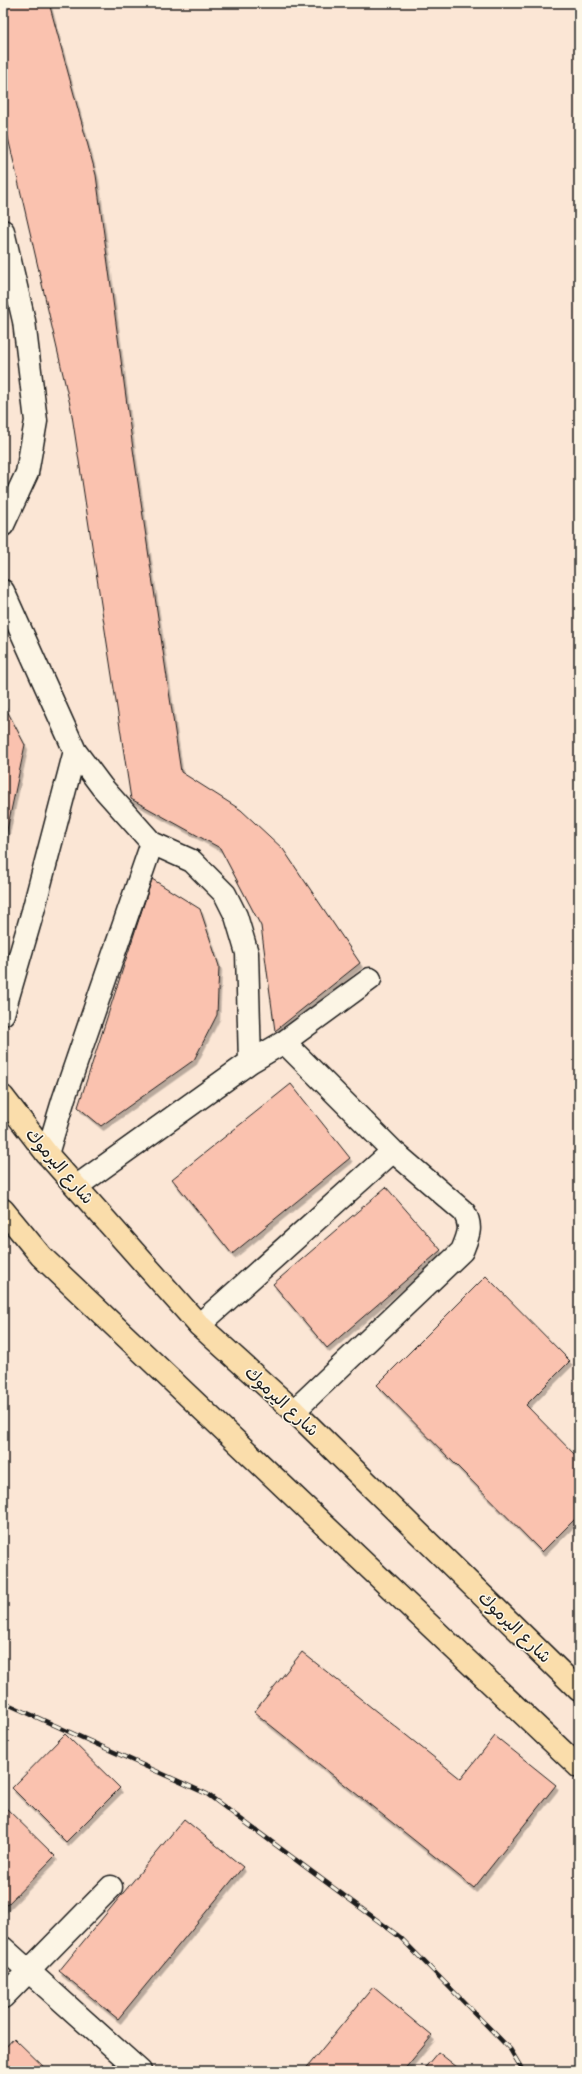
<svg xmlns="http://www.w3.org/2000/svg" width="582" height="2074" viewBox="0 0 582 2074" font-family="'Indie Flower','Playpen Sans Arabic',sans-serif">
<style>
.building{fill:#fac2af;stroke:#1c1c1c;filter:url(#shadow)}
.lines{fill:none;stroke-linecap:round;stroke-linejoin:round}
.minor-casing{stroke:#1c1c1c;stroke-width:25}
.highway-casing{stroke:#1c1c1c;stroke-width:25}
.minor{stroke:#fcf5e5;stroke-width:22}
.highway{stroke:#faddab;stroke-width:22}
.rail-casing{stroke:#1c1c1c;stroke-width:4.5}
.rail{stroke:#fcf5e5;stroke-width:3;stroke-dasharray:9;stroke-linecap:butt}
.labels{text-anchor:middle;stroke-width:3;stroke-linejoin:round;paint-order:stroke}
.street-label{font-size:17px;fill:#1c1c1c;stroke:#fcf5e5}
</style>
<defs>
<filter id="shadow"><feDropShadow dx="2.5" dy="4.5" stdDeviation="0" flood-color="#0004"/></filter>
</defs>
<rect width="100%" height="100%" fill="#fbe6d5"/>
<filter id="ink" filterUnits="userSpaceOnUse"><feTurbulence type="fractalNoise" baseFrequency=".025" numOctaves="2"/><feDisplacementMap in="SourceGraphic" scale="8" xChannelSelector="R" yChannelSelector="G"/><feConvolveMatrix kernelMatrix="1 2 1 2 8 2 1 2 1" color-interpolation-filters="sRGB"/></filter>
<g filter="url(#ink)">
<!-- building -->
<path class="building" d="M3 3H49L96 175 133 449 181 772 241 810 283 849 360 963 275 1031 261 926 220 848 131 799 71 409 3 116Z
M3 703 25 745 3 849Z
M152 879 200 909 219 966 217 1015 194 1060 101 1126 78 1107Z
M291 1084 350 1158 232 1254 172 1179Z
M386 1187 441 1250 327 1348 273 1284Z
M486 1276 570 1361 526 1405 579 1459V1515L542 1552 377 1385Z
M302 1652 461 1779 495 1736 556 1785 474 1888 254 1712Z
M65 1734 120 1788 66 1842 12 1788Z
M3 1805 55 1856 3 1909Z
M184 1819 243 1867 118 2019 59 1971Z
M373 1987 432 2036 403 2071H304Z
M14 2038 48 2071H3V2050Z
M438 2052 462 2071H422Z"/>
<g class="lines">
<!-- minor casing -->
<g class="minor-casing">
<path id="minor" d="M3 231 24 321 36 421 27 473 3 525
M3 591 75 751 33 911 3 1014
M75 751 102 787 152 843 192 861 225 894 236 916 247 953 250 1062
M284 1042 393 1151 464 1212C473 1227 468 1236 462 1251L294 1411
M47 1154 64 1098 152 843
M77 1186 250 1062 284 1042 370 979
M199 1325 393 1151
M3 1948 140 2071
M3 1997 111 1887"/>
</g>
<!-- highway casing -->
<g class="highway-casing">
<path id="highway" d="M3 1097 47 1154 199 1325 294 1411 579 1690
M3 1210 41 1256 579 1767"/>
</g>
<!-- minor -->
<use href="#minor" class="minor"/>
<!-- highway -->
<use href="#highway" class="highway"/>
<!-- rail casing -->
<g class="rail-casing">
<path id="rail" d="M3 1702 207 1794 400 1937 510 2049 523 2071"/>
</g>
<!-- rail -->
<use href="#rail" class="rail"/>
</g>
</g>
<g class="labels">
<!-- street labels -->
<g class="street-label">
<text transform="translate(60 1166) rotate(49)" y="6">شارع اليرموك</text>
<text transform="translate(282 1401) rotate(43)" y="6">شارع اليرموك</text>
<text transform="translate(515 1627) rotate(44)" y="6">شارع اليرموك</text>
</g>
</g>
<!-- margin -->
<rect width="582" height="2074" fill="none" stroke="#fcf5e5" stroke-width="16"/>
<rect x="8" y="8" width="566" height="2058" fill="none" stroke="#1c1c1c" stroke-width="1.5" filter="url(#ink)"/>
</svg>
